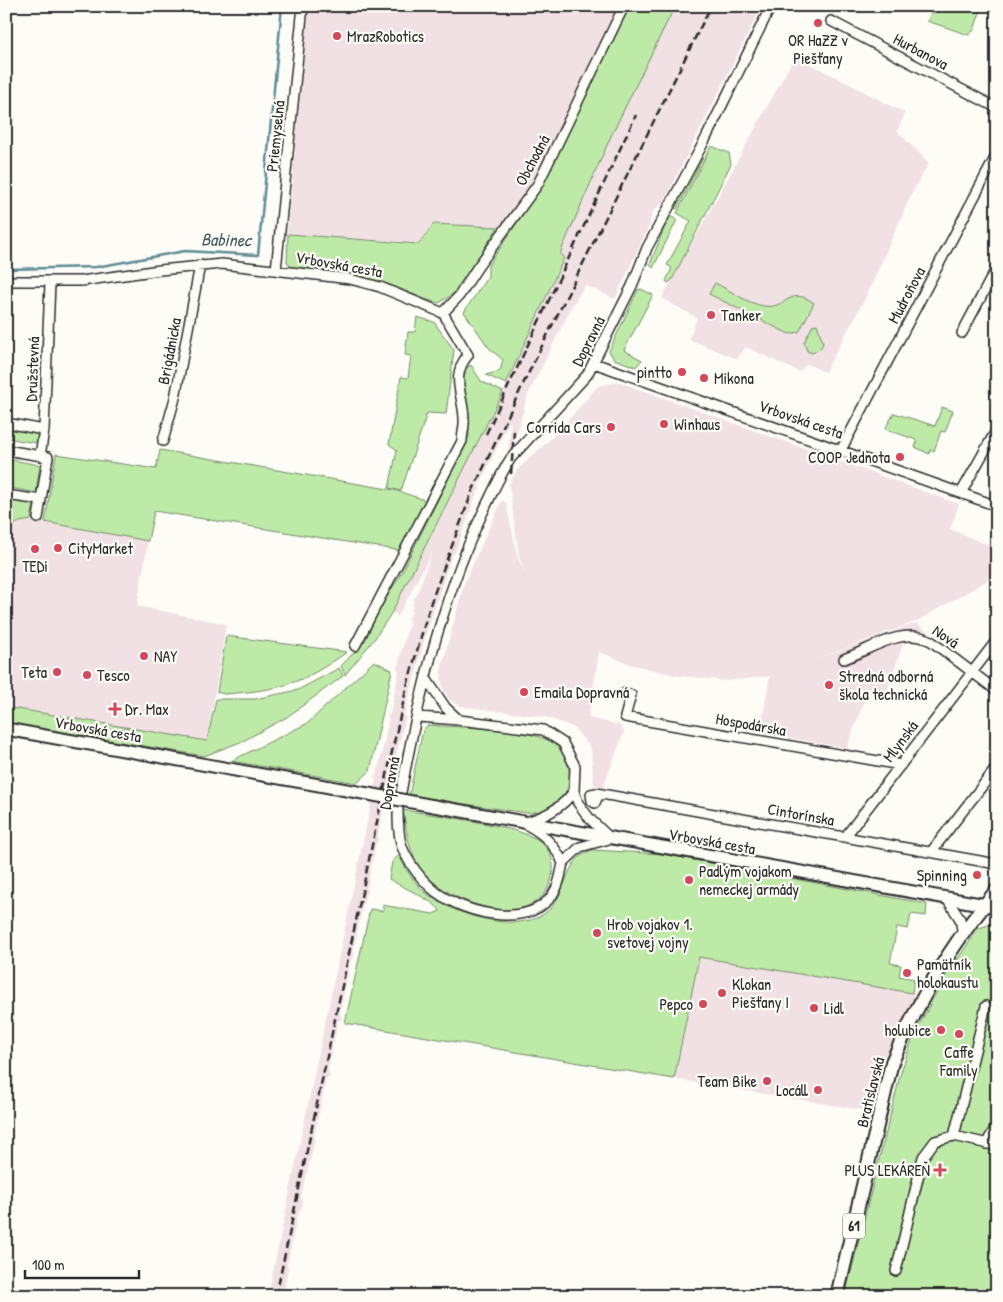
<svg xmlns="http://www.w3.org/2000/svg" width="1003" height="1302" viewBox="0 0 1003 1302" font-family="'Patrick Hand',sans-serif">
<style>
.built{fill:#f1e0e4}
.green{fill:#beeaa7;stroke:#748a69}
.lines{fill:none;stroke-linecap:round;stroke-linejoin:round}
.stream{stroke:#5d8b95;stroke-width:2.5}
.minor-casing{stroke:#2b2b2b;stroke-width:12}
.secondary-casing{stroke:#2b2b2b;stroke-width:15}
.primary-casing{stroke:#2b2b2b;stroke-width:16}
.minor{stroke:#fdfcf7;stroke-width:9}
.secondary{stroke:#fdfcf7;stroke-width:11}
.primary{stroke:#fdfcf7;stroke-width:12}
.rail{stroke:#2b2b2b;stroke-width:2.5;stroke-dasharray:8 4;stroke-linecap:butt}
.secondary-bridge-casing{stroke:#2b2b2b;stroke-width:15;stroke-linecap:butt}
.secondary-bridge{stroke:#fdfcf7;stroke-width:11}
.poi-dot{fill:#d1495b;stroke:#fdfcf7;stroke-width:2}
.labels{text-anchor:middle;stroke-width:4.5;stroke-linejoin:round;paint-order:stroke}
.shield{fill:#fdfcf7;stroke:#6a6a68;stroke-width:1}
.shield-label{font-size:15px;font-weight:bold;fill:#2b2b2b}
.poi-label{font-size:16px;fill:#2b2b2b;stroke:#fdfcf7;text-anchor:start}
.street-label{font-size:16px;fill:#2b2b2b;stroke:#fdfcf7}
.water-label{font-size:18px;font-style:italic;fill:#445b60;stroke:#fdfcf7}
</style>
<rect width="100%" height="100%" fill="#fdfcf7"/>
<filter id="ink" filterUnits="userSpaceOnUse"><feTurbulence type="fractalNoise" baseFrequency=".02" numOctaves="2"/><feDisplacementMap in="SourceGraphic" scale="10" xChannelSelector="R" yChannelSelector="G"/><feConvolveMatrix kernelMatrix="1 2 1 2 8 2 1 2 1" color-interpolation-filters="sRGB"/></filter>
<g filter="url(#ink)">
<!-- built -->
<path class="built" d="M309 6H619L535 178 499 227 432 223 419 243 287 234Z
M675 6H762L663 203 655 209 651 215 650 224 615 299 585 285 572 306 528 394 515 439 508 452 511 422H509L479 486 480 489 476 495 455 553 452 554 426 634 404 715 406 717 391 774 393 776 389 782 378 835V842L376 843 367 888 368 890 365 896 353 951 354 958 351 959 340 1012 342 1019 338 1021 328 1069 330 1077 326 1079 314 1137 315 1139 301 1197 303 1204 297 1217 287 1265 288 1267 284 1289 280 1296H268L376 780 374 777 378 771 389 719 387 717 390 714 399 671 397 668 409 624 408 617 411 616 414 598 416 597 432 552 398 616 392 612 503 392 555 279 564 258 561 255V251L611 136Z
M795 56 905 113 897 131 929 163 911 195 866 297 825 372 807 364 799 372 746 347 737 359 689 339 697 318 662 298Z
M619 382 959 504 950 529 997 549V575L993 577 917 621 806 663 916 623 936 638 931 645 924 641 905 638 884 699 867 693 847 748 760 733 770 676 727 681 674 675 630 664 597 651 599 653 588 718 620 725 624 732 603 788 594 785 591 748 573 727 546 717 459 706 449 699 443 689 441 671 449 640 464 584 502 500 506 503 518 559 526 573 519 557 509 484 517 470 558 432 598 386Z
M24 520H31L148 541 137 606 226 624 207 742 6 707V530Z
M699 956 917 994 877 1072 869 1111 674 1079Z"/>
<!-- green -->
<path class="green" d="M630 6H675L611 136 561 251V255L564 258 506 384 486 375 500 371 503 360 489 348 464 312 488 276V266L544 183Z
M935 6 951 10 953 6H982L974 30 969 35 927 21Z
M711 146 729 153 731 164 672 280 668 283 666 281 672 268 667 265 691 221 677 213Z
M703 158 677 209 674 208 699 160Z
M670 216 677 220 653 268 650 264C657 248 662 231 670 216Z
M433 224 498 227 456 292 439 303C419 299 403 288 384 283 353 275 322 270 291 267L287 262 288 234 419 244Z
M715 283C730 290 748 304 764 306 786 310 790 285 814 303L799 332 789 334 709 294Z
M641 289 653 295 624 350 642 360 636 367 614 359 609 351 638 290Z
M417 317 434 322 454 350 446 414 427 413 401 491 389 488 397 450 389 444 401 377 408 378 411 356 405 355 408 332H415Z
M817 324 823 343 820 349 812 353 807 351 804 342 813 325Z
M471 365 481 381 503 392 392 612 375 638 345 675 341 666 365 641 379 610 402 572 469 437 468 411 461 381 463 370Z
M942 407 953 411 945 432 941 431 934 451 930 450 929 454 915 447 917 442 914 439 885 429 894 413 935 426Z
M6 426 38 432 36 443 6 438Z
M160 450 394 490 428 501 403 551 154 511 148 541 45 522 56 454 156 469Z
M6 459 40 465 35 499 27 498 32 492 6 487Z
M6 497 34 502 31 520 19 522 6 530Z
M226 636 347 652C300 685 280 690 224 694L217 692Z
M374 661 392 670 370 771 357 783 231 761 308 723Z
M339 668 343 676 287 717 243 741 204 756 6 723V707L207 741 216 699H255L298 690Z
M428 725C460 728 528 727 553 743 562 749 567 759 569 769 570 776 570 785 566 791 556 807 546 811 528 813L409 796 423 730Z
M403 810C434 815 517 825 540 841 549 848 554 860 553 871 544 940 438 904 416 861 408 846 406 827 403 810Z
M592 850 663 854 927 904 926 916 911 914 908 929 897 927 890 963 901 965 899 976 914 979 912 993 699 957 674 1079 345 1023 370 909 384 911 382 905 433 914 440 911C437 902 400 886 389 879L392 862 399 855C405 868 414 883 425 892 450 914 515 934 544 914 569 897 562 859 592 850Z
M997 922V1296H845L901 1072 913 1037 943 980 979 928Z"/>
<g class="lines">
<!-- stream -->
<path class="stream" d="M6 269 96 267 185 251 258 255 282 6"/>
<!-- minor casing -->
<g class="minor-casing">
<path id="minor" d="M831 21 997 108
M276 270 303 6
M6 281H81L160 270 222 264 350 279 380 287 443 313 468 355C450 376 463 394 464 418 465 426 462 434 462 441L355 646
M443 313 459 296 477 268 538 184 624 6
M962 333 997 267
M594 363 997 506
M6 423 44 430
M163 441 175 398 200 265
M6 450 48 457 38 518
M841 450 997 154
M40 456 44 430 50 283
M961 493 997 429
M6 495 41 500
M844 659C872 649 901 626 931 641L997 691
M427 680 446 708 459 720
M625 693 631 695 625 717 901 765
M418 717 459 720 543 730 563 743 575 766 574 791 578 803 590 819 609 837
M599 794 595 803 592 801 591 794 596 793 997 864
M525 822C545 817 562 808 574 791
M527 825C544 834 555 845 563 863
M845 837 997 640
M931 852 997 767
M563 863C561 872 560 881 556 889 535 931 467 915 436 892 422 881 409 864 402 847 398 834 398 822 398 809 416 708 439 605 483 512 492 494 500 475 511 458L587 375 632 286 647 248 706 138 771 6
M563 863 580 847 609 839
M947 899 960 919 963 935
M954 1136 997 1146
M986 1144 997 1125
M896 1271 923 1157 935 1141 954 1136 986 1006"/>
</g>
<!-- secondary casing -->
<g class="secondary-casing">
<path id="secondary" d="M6 729 330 787
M434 806 997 907"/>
</g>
<!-- primary casing -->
<g class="primary-casing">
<path id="primary" d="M837 1296 892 1062C918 1001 954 940 997 890"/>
</g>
<!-- minor -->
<use href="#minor" class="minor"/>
<!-- secondary -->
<use href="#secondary" class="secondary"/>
<!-- primary -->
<use href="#primary" class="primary"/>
<!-- rail -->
<path class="rail" d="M486 434 636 115
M511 474 514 431
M276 1296 393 747 407 686 431 602 472 492 524 382 711 6"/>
<!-- secondary-bridge casing -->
<g class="secondary-bridge-casing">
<path id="secondary-bridge" d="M330 787 434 806"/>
</g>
<!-- secondary-bridge -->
<use href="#secondary-bridge" class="secondary-bridge"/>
</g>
</g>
<!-- markers -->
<g class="poi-dot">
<circle cx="818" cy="23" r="5"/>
<circle cx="337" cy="36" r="5"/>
<circle cx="711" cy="315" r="5"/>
<circle cx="682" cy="372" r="5"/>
<circle cx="704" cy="378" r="5"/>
<circle cx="664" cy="424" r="5"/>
<circle cx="611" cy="427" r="5"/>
<circle cx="900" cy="457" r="5"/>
<circle cx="58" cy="548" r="5"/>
<circle cx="35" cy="549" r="5"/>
<circle cx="144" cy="656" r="5"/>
<circle cx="57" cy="672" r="5"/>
<circle cx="87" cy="675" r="5"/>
<circle cx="829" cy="685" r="5"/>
<circle cx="524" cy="692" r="5"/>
<path d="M112.5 701.5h5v5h5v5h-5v5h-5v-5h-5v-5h5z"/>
<circle cx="977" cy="875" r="5"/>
<circle cx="689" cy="880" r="5"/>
<circle cx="597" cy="933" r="5"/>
<circle cx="907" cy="973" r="5"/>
<circle cx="722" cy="993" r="5"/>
<circle cx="703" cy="1004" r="5"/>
<circle cx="814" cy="1008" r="5"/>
<circle cx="941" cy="1030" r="5"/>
<circle cx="959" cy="1034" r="5"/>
<circle cx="767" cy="1081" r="5"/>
<circle cx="818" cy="1090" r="5"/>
<path d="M937.5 1162.5h5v5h5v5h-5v5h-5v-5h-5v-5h5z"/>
</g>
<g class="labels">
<!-- shield labels -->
<rect class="shield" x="843" y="1213.5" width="22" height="25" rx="4"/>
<g class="shield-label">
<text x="854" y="1231">61</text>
</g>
<!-- poi labels -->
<g class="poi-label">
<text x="347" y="42">MrazRobotics</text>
<text x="818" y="46" text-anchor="middle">OR HaZZ v<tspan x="818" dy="18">Piešťany</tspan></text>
<text x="721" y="321">Tanker</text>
<text x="672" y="378" text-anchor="end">pintto</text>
<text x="714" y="384">Mikona</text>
<text x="674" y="430">Winhaus</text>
<text x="601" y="433" text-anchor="end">Corrida Cars</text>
<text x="890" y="463" text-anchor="end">COOP Jednota</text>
<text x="68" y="554">CityMarket</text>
<text x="35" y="572" text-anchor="middle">TEDi</text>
<text x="154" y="662">NAY</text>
<text x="47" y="678" text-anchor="end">Teta</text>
<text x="97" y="681">Tesco</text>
<text x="839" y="682">Stredná odborná<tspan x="839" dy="18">škola technická</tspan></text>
<text x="534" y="698">Emaila Dopravná</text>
<text x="125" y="715">Dr. Max</text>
<text x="699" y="877">Padlým vojakom<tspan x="699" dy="18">nemeckej armády</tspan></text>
<text x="967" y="881" text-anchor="end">Spinning</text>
<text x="607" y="930">Hrob vojakov 1.<tspan x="607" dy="18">svetovej vojny</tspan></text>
<text x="917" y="970">Pamätník<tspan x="917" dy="18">holokaustu</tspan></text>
<text x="732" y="990">Klokan<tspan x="732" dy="18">Piešťany I</tspan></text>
<text x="693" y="1010" text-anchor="end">Pepco</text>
<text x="824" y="1014">Lidl</text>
<text x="931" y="1036" text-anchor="end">holubice</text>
<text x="959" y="1058" text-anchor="middle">Caffe<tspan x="959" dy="18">Family</tspan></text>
<text x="757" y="1087" text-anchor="end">Team Bike</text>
<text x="808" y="1096" text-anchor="end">Locáll</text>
<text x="930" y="1176" text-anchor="end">PLUS LEKÁREŇ</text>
</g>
<!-- street labels -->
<g class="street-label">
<text transform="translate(921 51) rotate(28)" y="6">Hurbanova</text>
<text transform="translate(275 136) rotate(-84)" y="6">Priemyselná</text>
<text transform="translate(532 160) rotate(-62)" y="6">Obchodná</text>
<text transform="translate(339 264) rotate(10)" y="6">Vrbovská cesta</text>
<text transform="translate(906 295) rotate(-62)" y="6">Mudroňova</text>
<text transform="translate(588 341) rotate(-63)" y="6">Dopravná</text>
<text transform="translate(169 351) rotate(-79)" y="6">Brigádnicka</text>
<text transform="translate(32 369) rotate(-88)" y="6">Družstevná</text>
<text transform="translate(801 419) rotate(19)" y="6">Vrbovská cesta</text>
<text transform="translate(946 636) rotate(34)" y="6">Nová</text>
<text transform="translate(751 724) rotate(10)" y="6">Hospodárska</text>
<text transform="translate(98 729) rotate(10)" y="6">Vrbovská cesta</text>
<text transform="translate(900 741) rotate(-53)" y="6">Mlynská</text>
<text transform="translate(389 783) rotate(-80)" y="6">Dopravná</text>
<text transform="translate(801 814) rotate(10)" y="6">Cintorínska</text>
<text transform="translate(712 841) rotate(10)" y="6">Vrbovská cesta</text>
<text transform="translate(870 1092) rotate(-76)" y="6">Bratislavská</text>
</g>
<!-- water labels -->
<g class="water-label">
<text transform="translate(226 240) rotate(1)" y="6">Babinec</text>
</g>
</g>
<!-- margin -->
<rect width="1003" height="1302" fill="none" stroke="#fdfcf7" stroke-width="25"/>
<rect x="12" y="12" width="978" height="1277" fill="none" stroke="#2b2b2b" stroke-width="2" filter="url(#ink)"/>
<!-- scale -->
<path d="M25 1270v8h114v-8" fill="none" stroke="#2b2b2b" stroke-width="2.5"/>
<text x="32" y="1270" font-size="15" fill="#2b2b2b" stroke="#fdfcf7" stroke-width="4" paint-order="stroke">100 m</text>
</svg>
